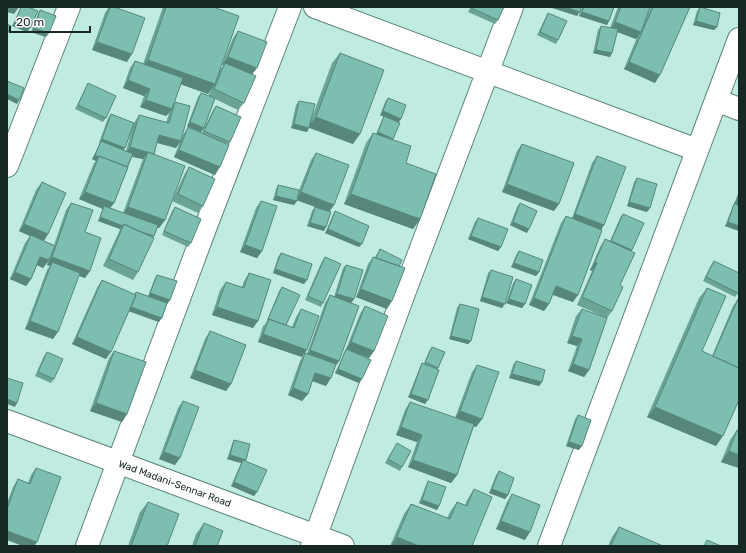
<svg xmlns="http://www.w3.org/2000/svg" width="746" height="553" viewBox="0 0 746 553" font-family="Rubik,sans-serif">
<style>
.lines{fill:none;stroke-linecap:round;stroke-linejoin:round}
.minor-casing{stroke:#5d857b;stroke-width:24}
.minor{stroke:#fff;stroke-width:22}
.wall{fill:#6ba497;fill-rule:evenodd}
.shaded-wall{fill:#57867b}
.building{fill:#7cbfb0;stroke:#57867b}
.labels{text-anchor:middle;stroke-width:3.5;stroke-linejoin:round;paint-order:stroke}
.street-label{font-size:10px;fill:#182824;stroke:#fff}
</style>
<rect width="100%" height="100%" fill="#c0ebe0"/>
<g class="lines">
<!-- minor casing -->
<g class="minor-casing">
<path id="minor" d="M315 7 697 150
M716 100 739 109
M7 166 69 7
M7 421 343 546
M87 546 206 226 290 7
M312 546 403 296 512 7
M549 546 739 39"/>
</g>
<!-- minor -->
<use href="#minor" class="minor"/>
</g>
<!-- wall -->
<path class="wall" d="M21 7H28L30 28 27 32 12 26Z
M109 7H114L127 62 92 50 105 13Z
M163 7H213L218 75 220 70 224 65H222L233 38 238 31 252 75 244 103 238 110 215 99 204 128 201 132 187 126 198 97 201 93 208 96 212 88 208 94 181 84 173 104 175 102 182 138 183 135 188 127 202 133 213 110 216 106 230 142 215 175 174 157 180 142 176 148 157 143 153 155 165 220 159 228 158 227 138 272 133 280 103 266 119 232 120 229 98 221 103 209 79 199 94 163 96 161 92 159 100 143H99L108 118 111 114 134 123 139 115 166 123 169 113 166 116 140 107 144 96 123 88 130 68 135 61 143 64ZM132 129 126 151 123 150 125 148ZM132 157 143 159 123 213 110 208 114 203Z
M471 7H504L498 20 495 24 468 12Z
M582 7H614L609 21 607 25 579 16Z
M618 7H650L647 17 651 7H690L655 83 624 69 638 35 636 39 617 32 612 53 610 57 593 53 598 30 601 26 610 28Z
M700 7 717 27 714 30 693 25 697 11Z
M40 10 46 37 31 32 38 14Z
M548 13 558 40 556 44 537 35Z
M340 53 353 144 309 128 307 132 291 128 296 105 299 101 311 120 332 63Z
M88 83 106 118 103 122 75 109Z
M388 98 399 122 393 140 406 163 420 219 413 229 344 204 366 143 373 133 376 134 382 120 384 117 380 115 385 102Z
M522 144 554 211 502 192 517 151Z
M316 153 334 205 329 212 324 231 307 226 312 211 315 207 322 209 297 200 294 205 273 200 276 189 278 185 298 193 311 160Z
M597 156 604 225 601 230 573 302 553 295 544 311 529 305 561 223 566 216 572 218 592 163Z
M189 167 203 206 198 213 172 201 184 175Z
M637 178 647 212 627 206 634 182Z
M42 182 48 234 44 241 54 245 66 210 71 203 85 232 90 271 85 278 79 276 53 339 25 329 47 270 50 266 47 265 48 262 43 268 37 265 31 279 26 286 10 279 25 243 30 236 19 231 36 190Z
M739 191V231L725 226 732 208 734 204Z
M261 201 262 251 257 258 240 252 256 208Z
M520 203 527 233 510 225 517 207Z
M175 207 191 243 188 247 162 235 172 211Z
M335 211 359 247 325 233 333 215Z
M623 214 631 251 612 311 607 318 589 370 584 377 568 371 577 346 567 343 576 316 582 309 605 317 577 305 592 271 590 270 600 247 605 239 610 241 620 218Z
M478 218 501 247 498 251 468 239 475 222Z
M380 249 399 266 387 309 356 297 368 264 373 257H375Z
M519 251 539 272 536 276 511 267 516 255Z
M281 253 304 284 273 273 278 257Z
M325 257 323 303 321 307 305 300 322 261Z
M714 261 738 293 735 297 703 281 711 265Z
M346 265 354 299 351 303 339 361 335 367 326 386 312 381 308 394 302 401 288 395 300 361 305 353 307 354 325 303 330 295 334 297 343 268Z
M491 270 502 308 480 301 488 273Z
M249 273 258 321 253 328 212 315 220 290 226 282 242 287 244 281Z
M157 275 170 300 167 304 159 322 129 311 106 359 72 344 97 288 102 280 134 295 136 292 148 296 155 278Z
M516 279 525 304 522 308 506 303 513 283Z
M282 287 287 325 292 327 296 317 301 309 302 357 258 342 263 326 266 323 279 291Z
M707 288 702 351 712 356 733 306 738 299 716 446 647 417 699 298Z
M460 304 471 341 468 344 449 339 457 308Z
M365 306 374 351 369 358 346 349 360 314Z
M210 331 231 384 226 391 190 378 205 339Z
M432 347 438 368 425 404 408 397 420 367 422 363 424 364 429 351Z
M346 349 362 379 359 383 335 373 344 353Z
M114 351 127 414 122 422 90 411 109 358Z
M47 352 54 379 51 383 35 376 44 356Z
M516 361 542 382 539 386 509 378 513 365Z
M477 365 482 419 476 427 474 426 457 475 451 483 408 467 417 442 396 435 405 410 410 402 455 418 472 372Z
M183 401 175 465 159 459 178 408Z
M578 415 579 450 566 446 575 419Z
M737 430 739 468 721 462 730 440Z
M234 440 246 460 245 461 257 492 254 496 231 486 241 463 227 459 232 444Z
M397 443 402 467 400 471 385 463Z
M36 468 37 542 34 546H23L7 540V503L13 487 18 479 28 483 31 475Z
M499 471 508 495 505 499 489 493 496 475Z
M428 481 439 506 437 510 419 503 426 485Z
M474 489 472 546H390L404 514 411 504 447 518 450 512 457 502 465 505 467 500Z
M512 494 525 540 496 529 507 502Z
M148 502 167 546H128L140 512Z
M204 523 217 546H192L196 534Z
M619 527 663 546H608L612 537Z"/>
<!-- shaded-wall -->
<path class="shaded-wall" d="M7 7H19L14 14 7 12Z
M552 7H565L580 12 577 16 552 8Z
M582 12 609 21 607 25 579 16Z
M696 21 717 27 714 30 693 25Z
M15 22 30 28 27 32 12 26Z
M615 22 641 32 636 39 610 29Z
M34 28 49 33 46 37 31 32Z
M97 42 132 54 127 62 92 50Z
M596 50 612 53 610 57 593 53Z
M228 57 257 68 251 76 225 63 224 65H222Z
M148 60 215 84 208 94 140 70Z
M629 62 660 75 655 83 624 69Z
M128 80 150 89 144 96 123 88Z
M7 94 19 100 17 104 7 99Z
M146 100 172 109 166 116 140 107Z
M383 111 401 119 398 123 380 115Z
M316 117 360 134 353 144 308 127Z
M190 122 204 128 201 132 187 126Z
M294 124 309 128 307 132 291 128Z
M378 132 393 139 391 142 375 136Z
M159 135 181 141 176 148 154 142Z
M102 139 125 148 122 152 101 141 100 143H99Z
M130 147 154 154 149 161 148 152 143 159 125 155Z
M179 150 220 167 215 175 174 157Z
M95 155 98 157 96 161 92 159Z
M507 184 559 204 554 211 502 192Z
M85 192 114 203 108 211 104 206 103 209 79 199Z
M301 192 334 205 329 212 296 200Z
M351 194 420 219 413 229 344 204Z
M276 196 297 201 294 205 273 200Z
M737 200H739V205L734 203Z
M629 202 650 208 647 212 627 206Z
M128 207 165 220 159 228 123 214Z
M575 214 604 225 599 232 570 221Z
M100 217 123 225 120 229 98 221Z
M513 222 529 229 527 233 510 225Z
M728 222 739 226V231L725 226Z
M310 223 326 227 324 231 307 226Z
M24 224 48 234 43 242 19 231Z
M328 229 362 244 359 247 325 233Z
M471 236 501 247 498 251 468 239Z
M611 241 632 250 629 254 609 245Z
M245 245 262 251 257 258 240 252Z
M40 257 49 260 43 268 35 264Z
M52 257 90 271 85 278 51 266 52 262 50 266 47 265Z
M595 262 597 263 592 271 590 270Z
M514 263 539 272 536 276 511 267Z
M275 269 307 280 304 284 273 273Z
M15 272 31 279 26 286 10 279Z
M556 286 578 295 573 302 551 294Z
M361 289 392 301 387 309 356 297Z
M150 293 170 300 167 304 148 297Z
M337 294 354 299 351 303 334 298Z
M482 297 505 304 502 308 480 301Z
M534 298 549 304 544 311 529 305Z
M509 299 525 304 522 308 506 303Z
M131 307 162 318 159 322 128 311Z
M217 307 258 321 253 328 212 315Z
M30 321 58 332 53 339 25 329Z
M263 334 307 350 302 357 258 342Z
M451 336 471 341 468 344 449 339Z
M572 336 582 339 577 346 567 343Z
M77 337 111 352 106 359 72 344Z
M351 342 374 351 369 358 346 349Z
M310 350 339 361 334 368 305 357Z
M573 364 589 370 584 377 568 371Z
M338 369 362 379 359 383 335 373Z
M195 370 231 384 226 391 190 378Z
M315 373 331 378 326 386 310 380Z
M512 374 542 382 539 386 509 378Z
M293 388 308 394 302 401 288 395Z
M411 394 428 400 425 404 408 397Z
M7 399 17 403 15 407 7 404Z
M96 403 127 414 122 422 90 411Z
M655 407 723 436 716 446 647 417Z
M460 411 482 419 476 427 455 419Z
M401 427 422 435 417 442 396 435Z
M569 442 582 446 579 450 566 446Z
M729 451 739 455V468L721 462Z
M164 452 180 458 175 465 159 459Z
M230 455 246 460 243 463V460L241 463 227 459Z
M413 460 457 475 451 483 408 467Z
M234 482 257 492 254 496 231 486Z
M492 489 508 495 505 499 489 493Z
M422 500 439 506 437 510 419 503Z
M501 521 530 532 525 540 496 529Z
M7 531 37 542 34 546H23L7 540Z
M397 537 419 546H391Z"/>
<!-- building -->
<path class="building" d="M21 7H28L38 11 30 28 15 22Z
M110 7H114L145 18 132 54 97 42Z
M166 7H213L239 16 215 84 148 60Z
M471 7H504L498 20 471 8Z
M565 7H581L580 12Z
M584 7H614L609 21 582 12Z
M621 7H650L641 32 615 22Z
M653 7H690L660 75 629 62Z
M700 7 720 13 717 27 696 21Z
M40 10 56 16 49 33 34 28Z
M548 13 567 21 558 40 540 32Z
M7 24 11 26 7 34Z
M601 26 618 29 612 53 596 50Z
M238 31 267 42 257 68 228 57Z
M340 53 384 70 360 134 316 117Z
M135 61 183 78 172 109 146 100 150 89 128 80Z
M225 63 256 76 244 103 214 89Z
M7 81 24 88 19 100 7 94Z
M88 83 116 96 106 118 78 105Z
M201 93 215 98 204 128 190 122Z
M388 98 406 105 401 119 383 111Z
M299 101 315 104 309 128 294 124Z
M175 102 190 106 181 141 159 135 154 154 130 147 139 115 169 123Z
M216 106 241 117 230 142 204 131Z
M111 114 134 123 125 148 102 139Z
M384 116 400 123 393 139 378 132Z
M188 127 229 145 220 167 179 150Z
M373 133 411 146 406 163 436 174 420 219 351 194Z
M101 141 133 154 127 167 99 156V157L95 155Z
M522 144 574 163 559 204 507 184Z
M148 152 185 166 165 220 128 207Z
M316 153 349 165 334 205 301 192Z
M99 156 128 167 114 203 85 192Z
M597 156 626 167 604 225 575 214Z
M189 167 215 179 203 206 178 194Z
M637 178 657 184 650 208 629 202Z
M42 182 66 193 48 234 24 224Z
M278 185 299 190 297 201 276 196Z
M739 194V200H737Z
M261 201 277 206 262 251 245 245Z
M71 203 93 210 85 232 101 238 90 271 52 257Z
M520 203 537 211 529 229 513 222Z
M734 204 739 205V226L728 222Z
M104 206 158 225 154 236 138 231 124 224 123 226 100 217Z
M175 207 201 219 191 243 164 231Z
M315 207 331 212 326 227 310 223Z
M335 211 369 226 362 244 328 229Z
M623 214 644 223 632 250 611 241Z
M566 216 602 230 578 295 556 286 549 304 534 298Z
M478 218 508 229 501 247 471 236Z
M124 224 154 238 138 272 109 259Z
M31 235 55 246 49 260 40 257 31 279 15 272Z
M605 239 635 253 620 285 623 287 612 311 582 297 597 263 595 262Z
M380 249 402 260 399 266 376 258Z
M519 251 543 260 539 272 514 263Z
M281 253 312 264 307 280 275 269Z
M325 257 341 264 323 303 308 296Z
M373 257 405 268 392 301 361 289Z
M714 261 739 273V290L738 293 706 277Z
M52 262 80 273 58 332 30 321Z
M346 265 363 270 354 299 337 294Z
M491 270 513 277 505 304 482 297Z
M249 273 271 280 258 321 217 307 226 282 244 288Z
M157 275 177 281 170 300 150 293Z
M516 279 532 285 525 304 509 299Z
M102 280 136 295 111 352 77 337Z
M282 287 300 295 286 325 268 319Z
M707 288 726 296 702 351 739 368V400L723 436 655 407Z
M136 292 167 303 162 318 131 307 136 295H135Z
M330 295 359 306 339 361 310 350Z
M738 299H739V368L713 356Z
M460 304 479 309 471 341 451 336Z
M365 306 388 316 374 351 351 342Z
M301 309 319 316 307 350 263 334 269 319 294 328Z
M582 309 607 318 589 370 573 364 582 339 572 336Z
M210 331 246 345 231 384 195 370Z
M432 347 445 352 438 368 425 362Z
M346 349 371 360 362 379 338 369Z
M114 351 146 362 127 414 96 403Z
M47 352 63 359 54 379 38 372Z
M305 353 336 364 331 378 315 373 308 394 293 388Z
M516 361 545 370 542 382 512 374Z
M422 363 439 370 428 400 411 394Z
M477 365 499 372 482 419 460 411Z
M7 378 23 383 17 403 7 399Z
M183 401 199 407 180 458 164 452Z
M410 402 474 424 457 475 413 460 422 435 401 427Z
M578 415 591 420 582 446 569 442Z
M737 430H739V455L729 451Z
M234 440 250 444 246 460 230 455Z
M397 443 411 451 402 467 388 459Z
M243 460 267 470 257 492 234 482Z
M36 468 61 477 37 542 7 531V509L18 479 30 484Z
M499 471 514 478 508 495 492 489Z
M428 481 446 487 439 506 422 500Z
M474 489 492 497 472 546H419L397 537 411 504 450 519 457 502 467 506Z
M512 494 540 505 530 532 501 521Z
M148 502 179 514 167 546H131Z
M204 523 223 531 217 546H195Z
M619 527 663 546H611Z
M707 540 721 546H704Z"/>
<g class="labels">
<!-- street labels -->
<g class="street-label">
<text transform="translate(175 483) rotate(20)" y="4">Wad Madani-Sennar Road</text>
</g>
</g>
<!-- border -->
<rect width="746" height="553" fill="none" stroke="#182824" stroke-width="16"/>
<!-- scale -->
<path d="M10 26v6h80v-6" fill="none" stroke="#182824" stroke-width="2"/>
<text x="16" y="26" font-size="12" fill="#182824" stroke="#ffffff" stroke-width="3" paint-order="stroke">20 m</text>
</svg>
